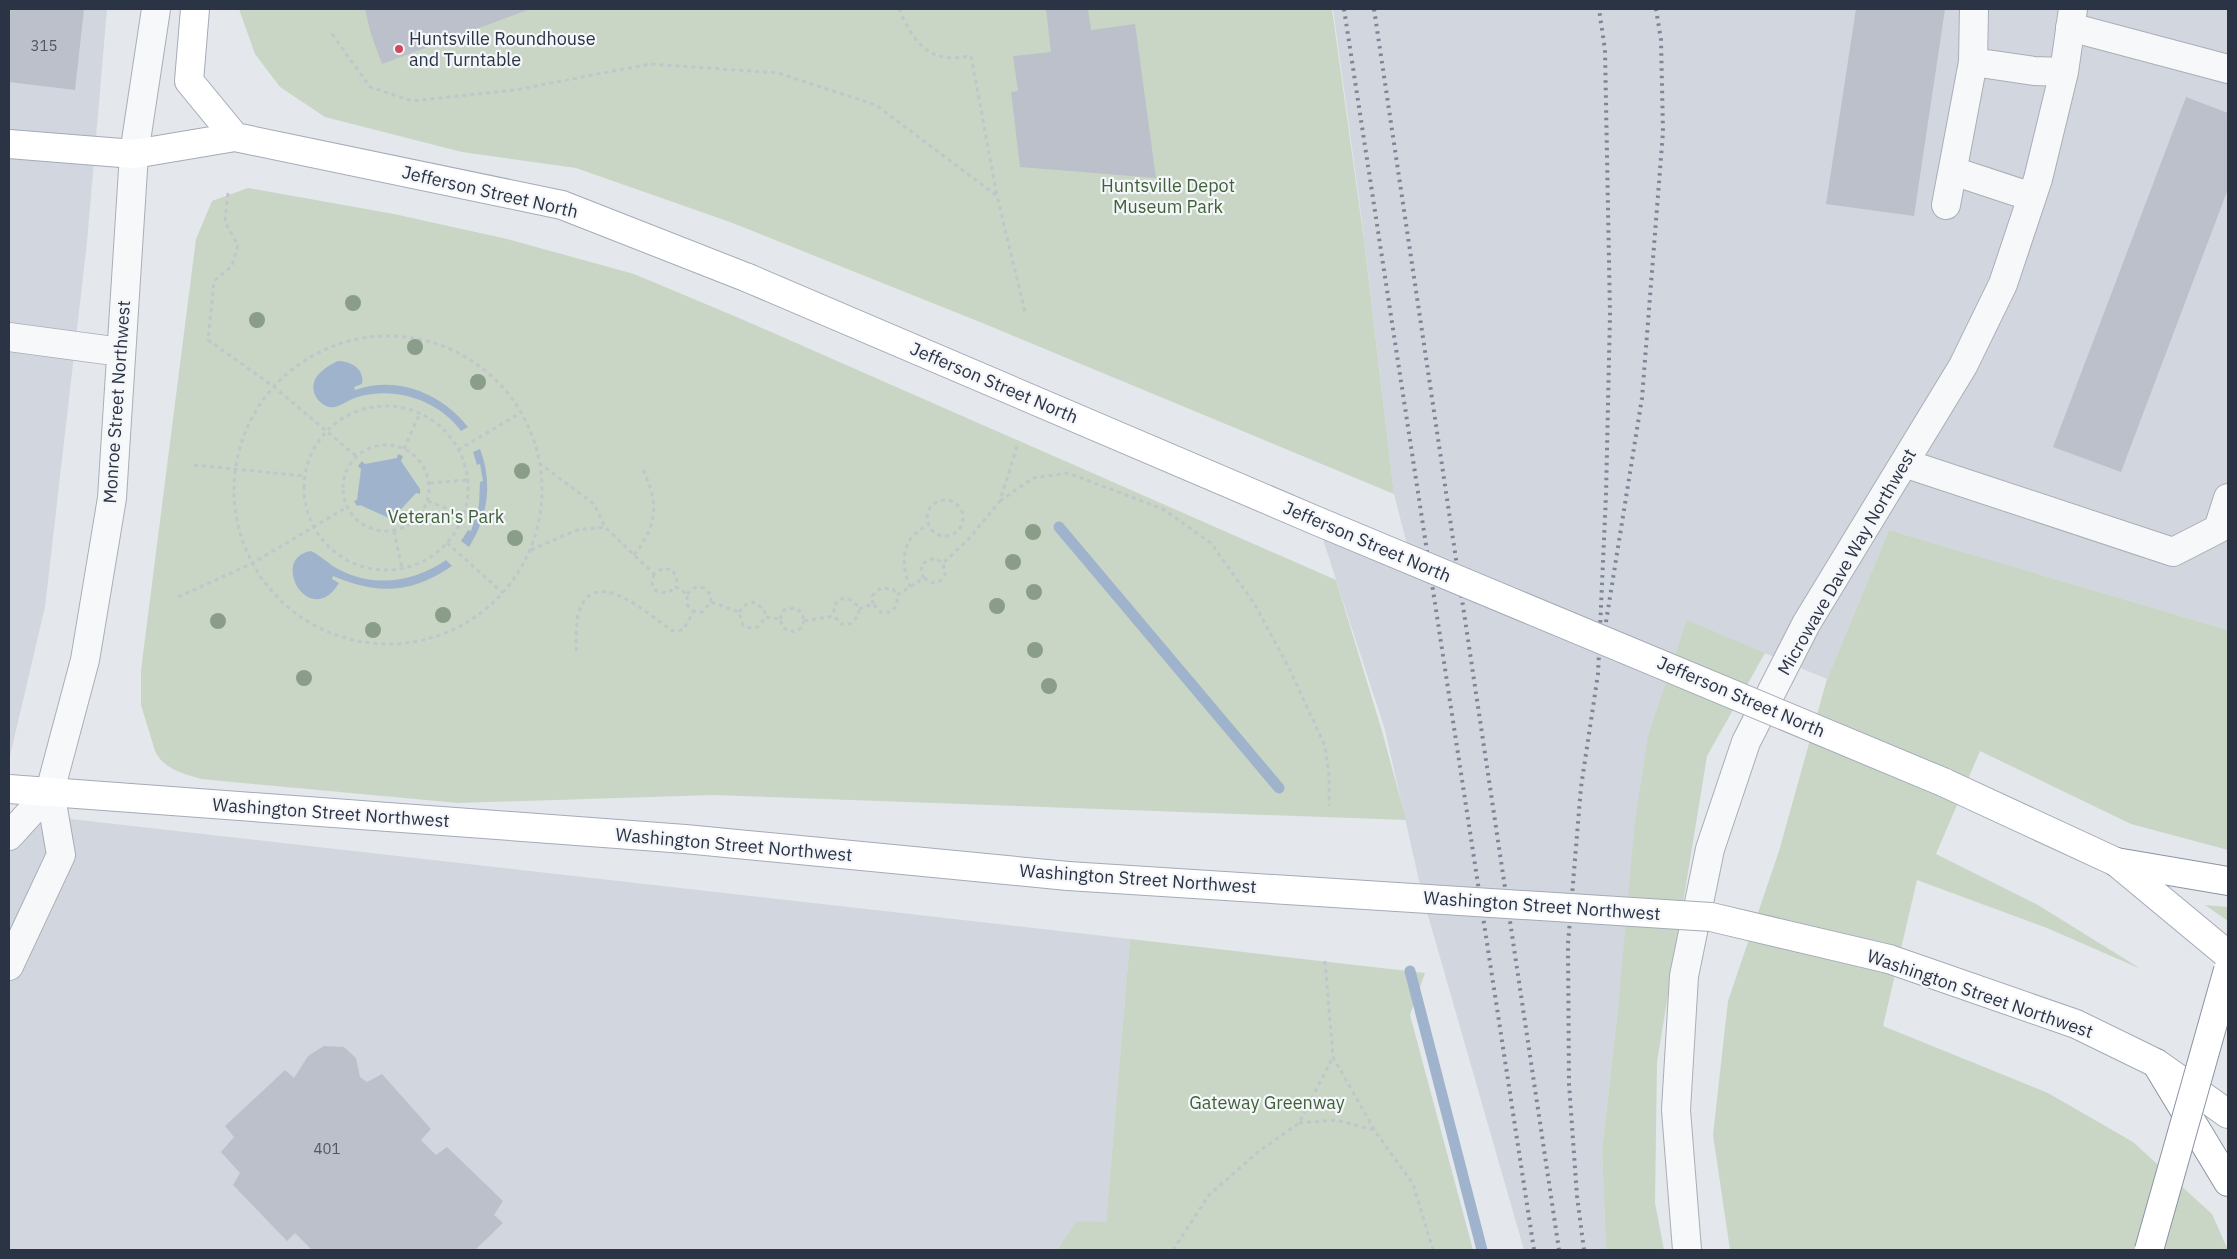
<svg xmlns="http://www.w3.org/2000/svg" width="2237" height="1259" viewBox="0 0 2237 1259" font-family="'IBM Plex Sans',sans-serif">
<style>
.built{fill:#d2d6de}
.green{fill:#c9d6c5}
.water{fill:#9fb4cc}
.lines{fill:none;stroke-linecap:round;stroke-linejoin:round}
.stream{stroke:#9fb4cc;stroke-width:11}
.building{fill:#bbc0ca}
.minor-casing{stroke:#a9aeb7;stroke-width:30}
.major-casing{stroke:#a3abb8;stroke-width:30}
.highway-casing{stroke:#8b94a3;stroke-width:30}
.path{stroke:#c2c5cb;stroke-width:3;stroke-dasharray:4 4;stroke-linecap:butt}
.minor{stroke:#f7f8fa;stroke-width:28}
.major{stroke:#fff;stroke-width:28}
.highway{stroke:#fff;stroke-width:28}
.rail{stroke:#7d8696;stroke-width:4;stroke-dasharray:2.5 5;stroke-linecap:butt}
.major-bridge-casing{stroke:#a3abb8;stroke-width:30;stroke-linecap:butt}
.highway-bridge-casing{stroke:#8b94a3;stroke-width:30;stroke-linecap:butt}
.major-bridge{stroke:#fff;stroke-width:28}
.highway-bridge{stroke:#fff;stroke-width:28}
.tree{fill:#899d89}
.poi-dot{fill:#d1495b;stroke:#f4f6f9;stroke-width:2}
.labels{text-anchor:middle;stroke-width:4.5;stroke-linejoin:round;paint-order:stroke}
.number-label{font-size:15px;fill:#4f5766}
.poi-label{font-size:18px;fill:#2b3445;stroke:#f4f6f9;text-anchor:start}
.park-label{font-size:18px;fill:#3f6138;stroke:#f4f6f9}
.street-label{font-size:18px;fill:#2b3445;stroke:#f4f6f9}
</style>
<rect width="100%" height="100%" fill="#e4e7ec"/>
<!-- built -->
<path class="built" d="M9 9H107L87 242 45 607 9 760Z
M1333 9H2228V630L1889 530 1827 679 1687 621 1619 999 1602 1150 1606 1250H1524L1423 898 1385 730 1317 521 1411 560 1394 494 1362 221Z
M9 812 1130 939 1106 1223 1076 1221 1057 1250H9Z"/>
<!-- green -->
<path class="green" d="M239 9H1332L1364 240 1394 494 985 324 730 222 576 168 462 152 325 117 280 87 255 54Z
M248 188 394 214 507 239 634 274 739 318 1336 580 1382 731 1406 820 713 795 458 803 201 779C184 774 163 769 155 751L141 705V670L196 239 212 201Z
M1889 530 2228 630V850L2131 824 1980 751 1936 854 2038 905 2141 969 2047 928 1917 880 1883 1026 2048 1093 2133 1142 2212 1214 2228 1250H1730L1713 1135 1728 1001 1779 851 1827 679Z
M1687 620 1765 653 1707 756 1657 1062 1655 1203 1664 1250H1606L1602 1150 1619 999 1635 822 1648 736Z
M2205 905 2228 907V921Z
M1130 939 1425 973 1410 1015 1473 1250H1057L1076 1221 1106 1222Z"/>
<!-- water -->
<path class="water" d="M338 361C351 361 365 369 362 384L354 387 355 390C397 375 441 393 468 427L461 431C438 400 395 386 358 397 349 399 338 409 329 407 323 405 318 401 315 395 308 378 325 367 338 361Z
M480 449C493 482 488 517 469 547L461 541 468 530 471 531 479 505 480 482 483 481 480 464 477 465 473 452Z
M398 454 403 456 401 461 420 489V494L416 493 394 517 395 521 389 522V518L360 505 357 506 354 501 357 500 361 469 358 466 362 461 365 464 397 458Z
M311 551C322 556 329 565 340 570 375 588 414 582 446 560L452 566C411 594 378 595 333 576L332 579 339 583C310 631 268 558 311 551Z"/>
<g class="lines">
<!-- stream -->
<path class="stream" d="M1059 527 1279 788
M1410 971 1482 1250"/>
</g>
<!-- building -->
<path class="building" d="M9 9H84L75 90 9 82Z
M365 9H530L382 64 371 34Z
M1046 9H1088L1091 30 1135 24 1156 178 1020 167 1011 92 1018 91 1013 56 1051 52Z
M1856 9H1945L1914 216 1826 204Z
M2186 97 2228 113V189L2121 472 2053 447Z
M324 1046 344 1047 356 1058 360 1077 367 1082 382 1074 431 1129 421 1140 436 1155 447 1147 503 1201 494 1215 503 1223 475 1250H312L295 1233 287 1241 233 1185 240 1173 221 1152 234 1137 225 1126 285 1070 294 1078 308 1056Z"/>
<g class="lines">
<!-- minor casing -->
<g class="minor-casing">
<path id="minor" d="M2070 27 2228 69
M1973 62 1974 9
M1953 171 2032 197
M1946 205 1973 62 2034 71 2064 72
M9 337 121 352
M1904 463 2173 552 2218 529 2228 498
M9 836 50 791
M9 966 61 855 50 791 85 660 112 498 134 154 156 9
M1687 1250 1676 1110 1684 976 1710 849 1746 742 1806 624 1963 366 2003 284 2038 179 2064 72 2073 9"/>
</g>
<!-- major casing -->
<g class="major-casing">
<path id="major" d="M195 9 189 81 235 137
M9 144 134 154 235 137 562 205 748 278
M1943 782 2116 862 2228 955
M9 789 685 839 1068 876
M1889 959 2076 1024 2156 1063 2228 1114"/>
</g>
<!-- highway casing -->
<g class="highway-casing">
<path id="highway" d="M2116 862 2228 881
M2156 1063 2228 1182"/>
</g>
<!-- path -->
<path class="path" d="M899 9C907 28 920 53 943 57 952 59 963 57 971 56L997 196
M332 34 370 87 412 101 515 90 650 64 778 73 876 105 997 196 1025 312
M228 193 225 222 238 245 232 266 214 281 208 340 273 386 356 456
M234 490a154 154 0 1 1 308 0a154 154 0 1 1-308 0Z
M304 488a82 82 0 1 1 164 0a82 82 0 1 1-164 0Z
M343 488a43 43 0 1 1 86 0a43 43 0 1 1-86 0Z
M404 449 420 413
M458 450 522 412
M539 463 594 504 605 527
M194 465 304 476
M430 483 467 480
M927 518a18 18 0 1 1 36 0a18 18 0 1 1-36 0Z
M428 501 463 515
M1000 501 1033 478 1068 473 1163 509 1211 543 1254 603 1290 670 1325 746 1329 776V806
M394 531 402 569
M447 543 503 593
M531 550 577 530 605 527 654 574 663 568 672 570 677 577 676 587 687 594V605L694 611 702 612 711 602 739 612 743 625 750 628 758 627 766 617
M634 555C659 523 659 502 641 466
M654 574 652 584 656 591 668 593 676 587
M924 578 921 572 922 564 934 558 943 563 968 540 1000 501 1017 446
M910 587C900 563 901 536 928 526
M687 594 696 587 704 588 710 594 711 602
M897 595 924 578 932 583 940 581 945 575 943 563
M178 597 251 564 347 507
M873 604 872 596 881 588 893 589 897 595
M859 609 873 604 882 613 891 612 897 605V595
M739 612 745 605 753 602 764 609 766 617
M766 617 780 619 783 628 794 632 801 628 804 621
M780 619 784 610 795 608 802 613 804 621
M804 621 834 616 841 624H850L859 615 858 606 849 599H840L834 606V616
M576 651C577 639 575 623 579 612 595 563 649 616 673 631L683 630 694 611
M1325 961 1333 1057 1375 1131 1413 1184 1433 1250
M1299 1123 1336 1120 1374 1130
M1173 1250 1209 1195 1258 1152 1299 1123 1333 1057"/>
<!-- minor -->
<use href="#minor" class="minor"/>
<!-- major -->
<use href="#major" class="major"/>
<!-- highway -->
<use href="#highway" class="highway"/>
<!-- rail -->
<path class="rail" d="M1344 9 1534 1250
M1374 9 1559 1250
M1606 622 1642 398 1663 132 1661 40 1656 9
M1584 1250 1577 1196 1569 1084 1568 944 1581 787 1598 674 1606 495 1610 314 1605 50 1599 9"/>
<!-- major-bridge casing -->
<g class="major-bridge-casing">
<path id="major-bridge" d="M748 278 1317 521 1943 782
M1068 876 1711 917 1889 959"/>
</g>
<!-- highway-bridge casing -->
<g class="highway-bridge-casing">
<path id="highway-bridge" d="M2149 1250 2228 970"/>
</g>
<!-- major-bridge -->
<use href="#major-bridge" class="major-bridge"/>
<!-- highway-bridge -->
<use href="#highway-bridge" class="highway-bridge"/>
</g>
<!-- trees -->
<g class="tree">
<circle cx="353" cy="303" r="8"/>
<circle cx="257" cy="320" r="8"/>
<circle cx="415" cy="347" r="8"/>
<circle cx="478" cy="382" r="8"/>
<circle cx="522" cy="471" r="8"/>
<circle cx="1033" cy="532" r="8"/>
<circle cx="515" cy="538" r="8"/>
<circle cx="1013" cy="562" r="8"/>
<circle cx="1034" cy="592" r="8"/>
<circle cx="997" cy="606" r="8"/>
<circle cx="443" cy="615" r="8"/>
<circle cx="218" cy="621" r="8"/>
<circle cx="373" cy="630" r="8"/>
<circle cx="1035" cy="650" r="8"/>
<circle cx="304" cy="678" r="8"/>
<circle cx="1049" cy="686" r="8"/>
</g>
<!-- markers -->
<circle class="poi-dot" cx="399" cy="49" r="5"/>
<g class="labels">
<!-- number labels -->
<g class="number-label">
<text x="44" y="51">315</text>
<text x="327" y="1154">401</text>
</g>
<!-- poi labels -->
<g class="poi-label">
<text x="409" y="45">Huntsville Roundhouse<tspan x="409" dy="21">and Turntable</tspan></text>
</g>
<!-- park labels -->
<g class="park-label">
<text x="1168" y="192">Huntsville Depot<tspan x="1168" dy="21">Museum Park</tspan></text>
<text x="446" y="523">Veteran's Park</text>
<text x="1267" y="1109">Gateway Greenway</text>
</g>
<!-- street labels -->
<g class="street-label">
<text transform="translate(490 192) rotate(13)" y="6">Jefferson Street North</text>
<text transform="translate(994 383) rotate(23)" y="6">Jefferson Street North</text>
<text transform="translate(117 402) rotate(-86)" y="6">Monroe Street Northwest</text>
<text transform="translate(1367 542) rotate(23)" y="6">Jefferson Street North</text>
<text transform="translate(1847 562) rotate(-60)" y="6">Microwave Dave Way Northwest</text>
<text transform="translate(1741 697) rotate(23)" y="6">Jefferson Street North</text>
<text transform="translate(331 813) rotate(4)" y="6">Washington Street Northwest</text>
<text transform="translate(734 845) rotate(5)" y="6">Washington Street Northwest</text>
<text transform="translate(1138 879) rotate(4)" y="6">Washington Street Northwest</text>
<text transform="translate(1542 906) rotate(4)" y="6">Washington Street Northwest</text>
<text transform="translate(1980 994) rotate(19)" y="6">Washington Street Northwest</text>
</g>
</g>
<!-- border -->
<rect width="2237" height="1259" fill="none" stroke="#2b3445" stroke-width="20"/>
</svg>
